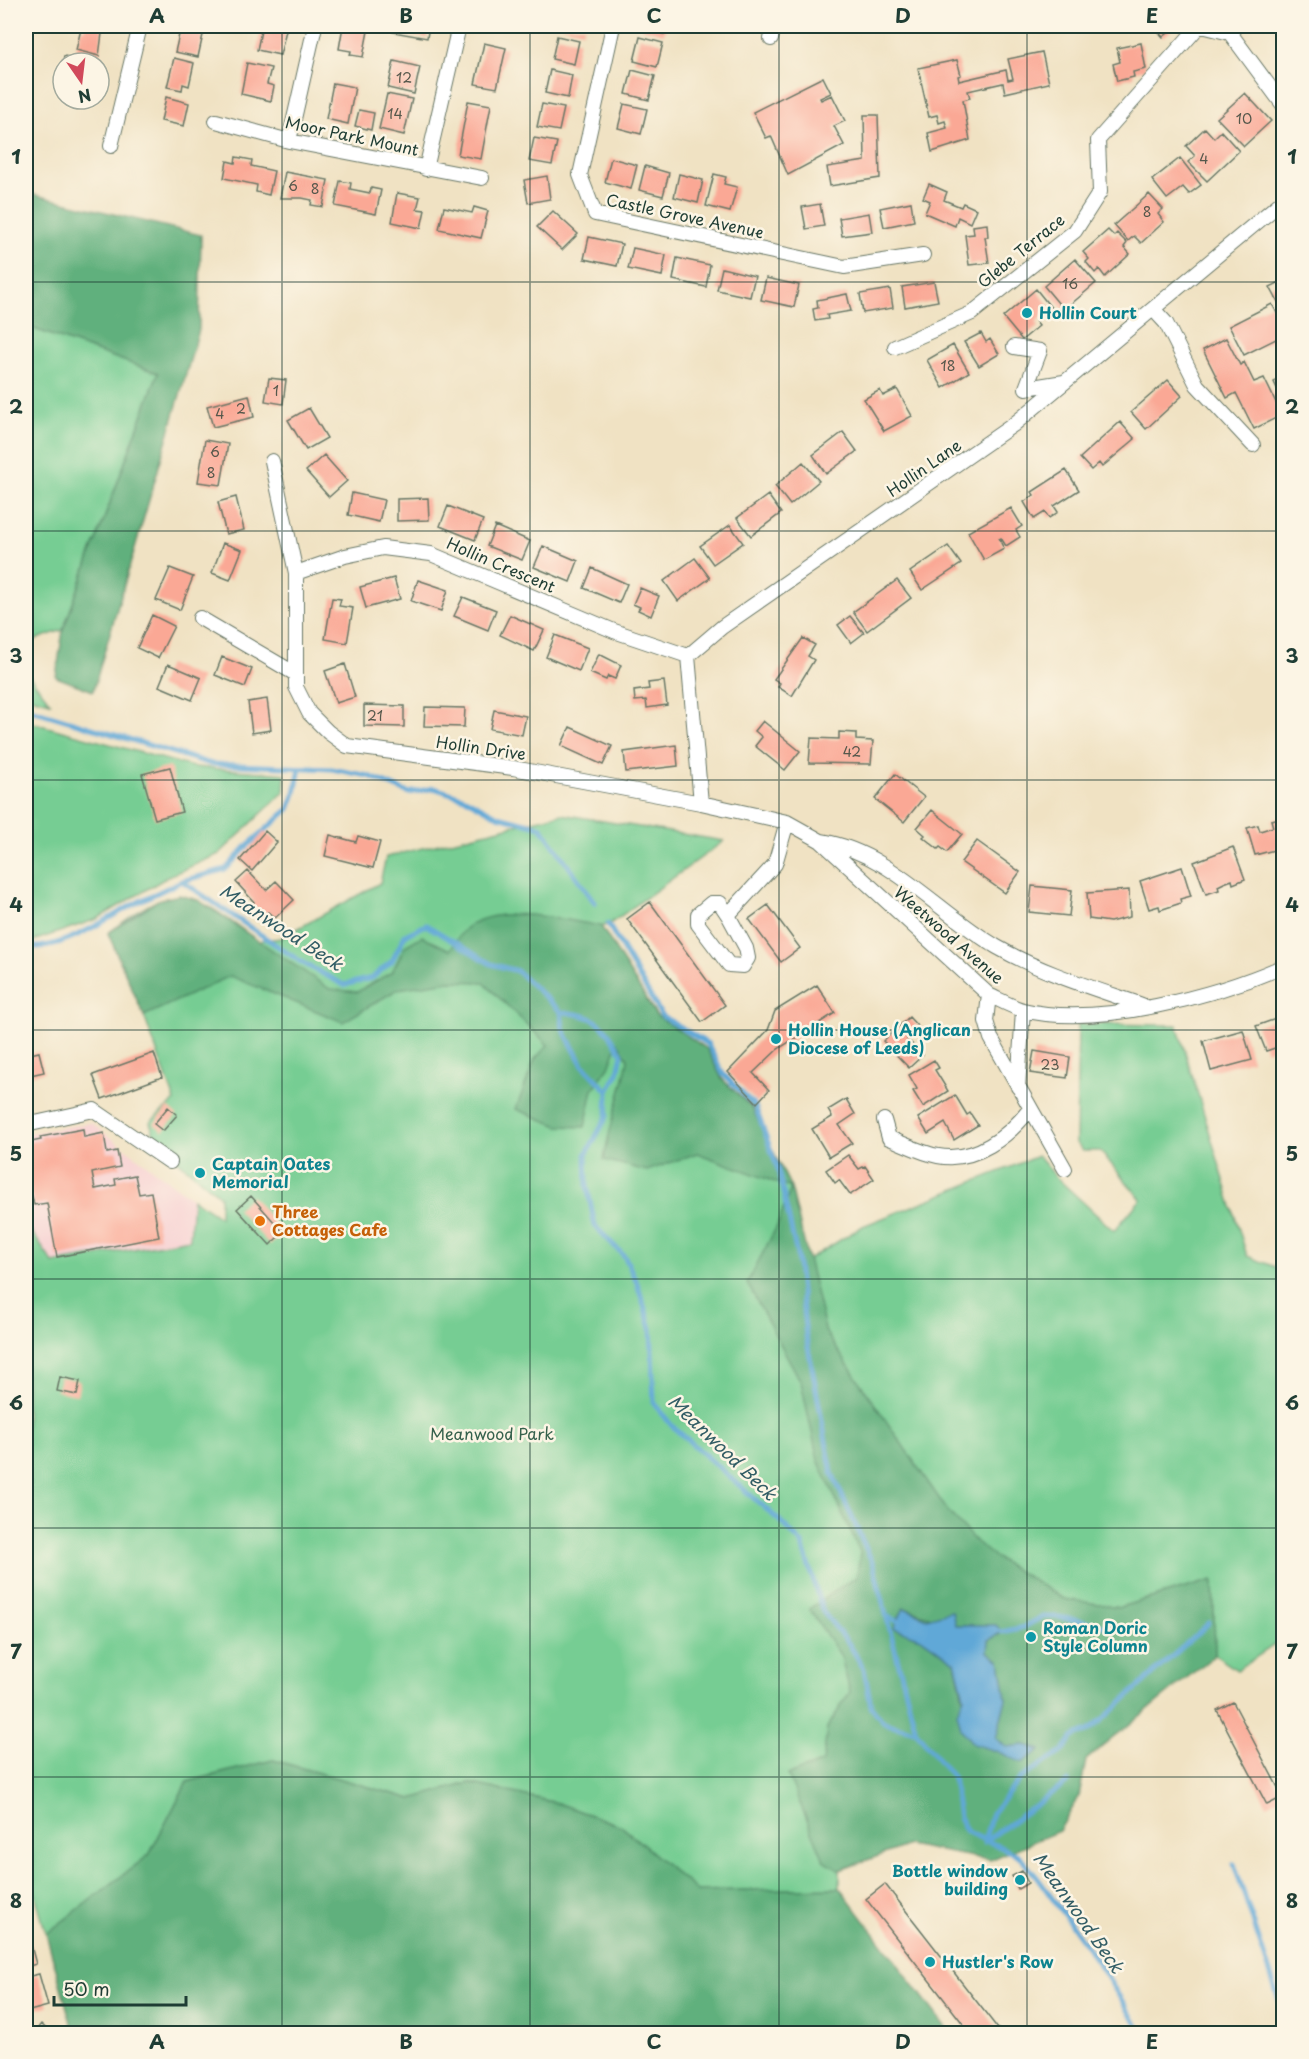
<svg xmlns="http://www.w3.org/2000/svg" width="1309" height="2059" viewBox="0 0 1309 2059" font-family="'Playpen Sans',sans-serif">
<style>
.built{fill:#f7cfd2}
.green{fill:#76cd93;stroke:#4a8564;stroke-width:1.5}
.forest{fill:#60b07d;stroke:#407658;stroke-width:1.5;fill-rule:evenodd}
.water{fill:#60a8d7;stroke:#407286;stroke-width:1.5}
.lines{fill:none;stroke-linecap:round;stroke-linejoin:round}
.stream{stroke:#60a8d7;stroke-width:5}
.building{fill:#faa895}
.minor-casing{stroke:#687766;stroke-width:16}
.minor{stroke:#fff;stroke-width:14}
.grid{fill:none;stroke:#1f3d34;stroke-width:1.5;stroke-opacity:0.55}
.culture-dot{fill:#0f9aa8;stroke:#fcf5e5;stroke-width:2}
.food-dot{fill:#e8710a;stroke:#fcf5e5;stroke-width:2}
.labels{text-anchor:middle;stroke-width:5;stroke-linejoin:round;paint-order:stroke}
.number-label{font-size:14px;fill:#56584c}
.street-label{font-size:16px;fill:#1f3d34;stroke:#fcf5e5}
.culture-label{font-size:16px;font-weight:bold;fill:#0d838f;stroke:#fcf5e5;text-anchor:start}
.food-label{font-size:16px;font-weight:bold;fill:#c56008;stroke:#fcf5e5;text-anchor:start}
.park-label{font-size:16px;fill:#35614c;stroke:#fcf5e5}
.water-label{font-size:18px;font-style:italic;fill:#325d65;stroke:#fcf5e5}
.neatline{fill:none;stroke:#1f3d34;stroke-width:2}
.grid-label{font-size:20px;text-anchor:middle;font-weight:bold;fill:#1f3d34}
</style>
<rect width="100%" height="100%" fill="#fcf5e5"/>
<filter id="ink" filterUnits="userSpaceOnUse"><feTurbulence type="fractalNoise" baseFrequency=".0167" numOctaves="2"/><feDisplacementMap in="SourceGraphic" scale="12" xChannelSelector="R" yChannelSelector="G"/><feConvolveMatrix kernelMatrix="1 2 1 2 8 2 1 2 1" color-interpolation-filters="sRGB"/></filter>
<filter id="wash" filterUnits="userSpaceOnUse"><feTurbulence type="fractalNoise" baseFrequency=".008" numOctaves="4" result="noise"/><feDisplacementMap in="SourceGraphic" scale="24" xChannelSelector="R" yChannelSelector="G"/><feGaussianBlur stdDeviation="1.35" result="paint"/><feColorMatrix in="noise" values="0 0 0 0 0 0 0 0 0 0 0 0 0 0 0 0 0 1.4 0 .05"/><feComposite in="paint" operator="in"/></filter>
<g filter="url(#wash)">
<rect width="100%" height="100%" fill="#f0e2c3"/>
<!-- built -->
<path class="built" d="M91 1123 193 1199 191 1239 53 1263 26 1224V1134Z"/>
<!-- green -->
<path class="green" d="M26 326 158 373 63 630 26 643Z
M26 672 50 702 26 696Z
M26 721 193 767 285 774 284 792 219 854 169 876 97 919 33 941 26 938Z
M561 814 724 841 611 923 601 927 656 1015 707 1049 722 1079 752 1108 791 1188 808 1260 863 1226 1038 1156 1057 1178 1114 1231 1141 1199 1100 1151H1083L1076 1143 1078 1024 1177 1025 1247 1256 1283 1270V1639L1237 1670 1215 1655 1213 1580 1120 1607 1064 1600 978 1827 990 1860 908 1845 840 1870V1888L697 1891 621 1826 557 1803 469 1783 412 1799 273 1760 187 1782 149 1855 46 1934 26 1862V1224L53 1263 190 1239 193 1199 220 1217V1196L156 1142 150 1122 175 1101 144 1016 108 933C124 922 141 907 159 900 196 886 230 922 258 941L281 938 380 883 386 857Z"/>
<!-- forest -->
<path class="forest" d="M31 194 201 235 199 330 93 691 56 677 63 630 158 373 26 326V218Z
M179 895 198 900 330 989 357 992 392 972 405 946 422 936 450 950C455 943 460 933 467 927 499 903 563 920 601 926L656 1015 707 1049 722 1079 752 1108 791 1188 826 1333 947 1510 976 1542 996 1558 1064 1599 1120 1607 1213 1580 1215 1655 1086 1760 1079 1797 1059 1831 990 1860 908 1845 840 1870 824 1860 788 1775 823 1762 827 1728 850 1692 841 1656 809 1609 857 1576 860 1552 818 1460 801 1382 747 1283 777 1226 791 1188 697 1153 647 1171 604 1160C609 1125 622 1094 628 1059L618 1043 609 1067 593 1089 585 1127 558 1126 516 1109 535 1059 548 1045 483 982 449 981 398 989 343 1022 230 976 144 1016 108 933 158 900ZM904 1608 955 1625H996L1002 1633 989 1640 988 1652 1000 1661 1006 1699 996 1738 1006 1747 1025 1745 1023 1763 996 1751 973 1744 955 1662 921 1638 894 1628Z
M273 1760 411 1799 469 1783 557 1803 621 1826 697 1891 840 1888 950 2033H74L46 1934 149 1855 187 1782Z"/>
<!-- water -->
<path class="water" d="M904 1608 927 1618 952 1611 955 1625H996L1002 1632 989 1640 988 1652 1000 1661 1006 1699 996 1738 1006 1747 1025 1745 1040 1750 1022 1763 996 1751 973 1744 961 1729 957 1712 964 1697 955 1662 921 1638 894 1628Z"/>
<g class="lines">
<!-- stream -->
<path class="stream" d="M26 708 211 764 332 769 369 776 409 793 434 788 465 798 498 816 541 827 595 903
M182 881 226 869 247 846 289 809 295 793 300 768
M608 924 662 1016 708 1044 723 1074 755 1106 778 1170 797 1255 806 1336 832 1473 873 1564 916 1731
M26 947C63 951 108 917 140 901 154 894 168 888 182 881L301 962 344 985 372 978 392 961 405 935 426 925 491 964 517 971 561 1012 563 1029 582 1064 608 1091 607 1116 586 1155 587 1185 595 1226 625 1257 637 1283 651 1328 654 1403 672 1426 781 1522 802 1544 823 1612 849 1644 864 1669 871 1706 884 1723 916 1731 953 1778 959 1817 967 1832 1018 1855 1037 1877 1097 1961 1143 2034
M561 1012C598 1015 603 1023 622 1054L618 1073 608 1091
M886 1616 897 1621
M1002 1632 1024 1627 1042 1617H1059L1120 1629
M984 1842 992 1813 1021 1778 1063 1751 1073 1737 1092 1729 1209 1623
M984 1842 1068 1782
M1234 1864 1284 2015"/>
</g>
<g id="blocks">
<!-- building -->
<path class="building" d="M85 26H103L99 56 76 50 81 29 84 30Z
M181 26H205L198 57 175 52Z
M262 26H287L280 55 257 50Z
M343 26H369L363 57 350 55 351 51 339 49Z
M394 26H429L427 38 393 32Z
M562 26H584L583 31Z
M642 26H666L664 34 641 28Z
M1153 26H1177L1163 37Z
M557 36 579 41 574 64 552 59Z
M640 37 663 43 657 67 634 61Z
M484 43 506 48 497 88 475 84Z
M1141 43 1146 69 1133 72 1134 77 1117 81 1113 64 1120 62 1117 48Z
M1042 52 1049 83 1005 93 1003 83 968 91 970 98 963 100 970 140 932 152 928 133 947 128 945 121 939 123 937 115 929 117 918 68 957 60 961 75 958 76 959 81 1006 70 1008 80 1013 79 1008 59Z
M64 56 90 62V63H63Z
M174 58 194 63 189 86 183 84 182 90 167 87Z
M394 61 420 67 414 94 388 88Z
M247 63 271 68 267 84 274 86 271 101 241 94Z
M550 70 572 75 568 98 545 93Z
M632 70 655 76 649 100 626 94Z
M823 77 831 93 820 98 821 100 832 95 845 121 834 126 844 145 788 175 771 136 766 138 753 112Z
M333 83 355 87 348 124 326 119Z
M1245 93 1271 121 1244 146 1217 118Z
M387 94 412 99 404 135 379 129Z
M166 97 189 103 184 126 161 121Z
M468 101 491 105 481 159 458 155Z
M542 104 564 108 559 131 537 127Z
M624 104 647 109 641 134 618 128Z
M359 110 374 113 371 130 355 126Z
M864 115H878L880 178 830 186 827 167 865 161Z
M1205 128 1214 138 1221 131 1239 151 1207 181 1188 162 1195 156 1186 146Z
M534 138 557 142 552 165 529 161Z
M236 157 252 160 251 166 274 171 269 195 256 192 257 185 224 178 227 161 235 163Z
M611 158 637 165 631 189 605 182Z
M1180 158 1201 185 1189 194 1183 187 1167 199 1152 180Z
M645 166 669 173 663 196 639 190Z
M285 172 328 180 323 207 311 205 312 200 302 198H280Z
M679 174 703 180 698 203 674 197Z
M714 174 726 177 724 184 737 187 730 212 706 206Z
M547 176 550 199 528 203 524 180Z
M340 181 351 183 350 189 370 193 371 188 381 190 376 214 335 206Z
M929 184 947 192 944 200 961 207 963 203 976 209 970 223 958 217 955 226 925 213 930 201 923 198Z
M397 193 420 197 417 209 425 210 421 228 392 222Z
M1149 194 1163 209 1158 214 1164 222 1141 243 1134 236 1128 241 1114 225Z
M911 202 914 221 884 227 880 208Z
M820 204 824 226 806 229 802 207Z
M444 207 472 213 474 207 488 211 481 238 439 229Z
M553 211 578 234 562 250 537 227Z
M869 213 872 232 842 236 839 218Z
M987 224 988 237H985L989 263 969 265 965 235 974 234 973 226Z
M1108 230 1114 236 1117 233 1127 243 1124 247 1130 254 1105 277 1099 269 1095 273 1086 262 1089 259 1083 252Z
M589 237 622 244 617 266 584 259Z
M633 248 666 255 662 276 628 269Z
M677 258 710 265 706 287 673 280Z
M1075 259 1096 283 1064 310 1044 286Z
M722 268 755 276 750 297 717 290Z
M766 278 799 285 794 307 761 300Z
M1284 280V313L1270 287Z
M934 282 938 301 905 307 902 287Z
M890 289 893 308 863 313 860 294Z
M1036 289 1052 309 1036 322 1039 326 1022 340 1003 317Z
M847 294 851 311 827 315 828 319 815 321 813 309 818 308 817 300Z
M1272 304 1284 326V335L1244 355 1229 326Z
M981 333 986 342 990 339 999 354 979 366 964 342Z
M1226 338 1240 365 1244 362 1254 382 1264 378 1282 415 1254 429 1236 393 1227 398 1203 350Z
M953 345 969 372 943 388 927 360Z
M1284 377V395L1281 397 1274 382Z
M269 378 286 380 283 404 265 401Z
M1168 380 1182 396 1146 429 1131 412Z
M897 389 912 416 884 431 864 399 880 390 883 396Z
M249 395 254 417 213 427 207 406Z
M309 408 327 438 306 450 288 420Z
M1120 422 1135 439 1102 467 1099 463 1091 470 1080 458Z
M843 432 857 451 826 474 813 455Z
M205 440 228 444 221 485 198 482Z
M324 455 347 481 329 497 306 471Z
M803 462 819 481 790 505 775 486Z
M1066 470 1079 490 1054 506 1058 512 1049 518 1045 512 1034 519 1024 502 1034 495 1032 492Z
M352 493 384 500 379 522 348 515Z
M768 495 781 513 751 536 737 518Z
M236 497 244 530 226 534 218 502Z
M428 498 429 520 397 521V499Z
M448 506 483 520 475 540 440 526Z
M1011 508 1022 526 1016 530 1020 537 1006 546 1001 538 999 539 1004 549 984 560 968 532Z
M730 525 743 543 713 564 700 546Z
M495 526 530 541 522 560 487 546Z
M223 543 242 550 230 580 212 573Z
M543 546 578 561 570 582 534 567Z
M948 546 961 564 922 590 910 572Z
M695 558 710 578 678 601 664 581Z
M170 568 193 577 180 610 156 600Z
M592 568 627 584 619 603 584 588Z
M394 578 400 599 366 608 360 587Z
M418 580 448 590 441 611 411 601Z
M897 580 911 598 867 631 853 612Z
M640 588 659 596 651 616 638 610 640 607 633 604Z
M463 597 496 610 488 630 454 616Z
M332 598 341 599 339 606 353 608 347 643 325 639Z
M152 615 174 626 158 658 137 648Z
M510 615 544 630 534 651 500 635Z
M850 616 864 633 851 643 838 625Z
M555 635 588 648 579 671 546 657Z
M803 638 815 645 808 656 814 660 792 696 778 687 780 683 774 679Z
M599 654 621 665 615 679 608 676 606 680 590 673Z
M222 657 252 669 245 687 215 675Z
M168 664 201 678 192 700 159 686Z
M345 664 355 697 336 703 325 671Z
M664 681 667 705 647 708 646 700 635 701 634 691 649 689 648 683Z
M267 699 271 730 252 733 248 702Z
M364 705 404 706V727L364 726Z
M425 707 465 708 464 727 424 726Z
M494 710 526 716 522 735 490 729Z
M763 721 800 751 785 770 755 746 762 737 755 731Z
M570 727 612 746 603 765 561 746Z
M839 732 856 733V740L873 741 871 764 809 763 811 738 839 739Z
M676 745 678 766 626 772 624 752Z
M170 767 182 812 155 819 142 774Z
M895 774 924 797 904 822 875 799Z
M932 810 962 834 947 852 940 847 938 849 923 837 925 835 917 828Z
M1284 817V844L1277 846 1278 849 1255 855 1247 828 1258 825 1260 831 1273 827 1271 820Z
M265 831 277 842 252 871 240 860Z
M330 835 356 842 358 836 380 842 373 868 325 856Z
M977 841 1020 872 1005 893 961 862Z
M1233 847 1245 879 1233 884 1232 880 1224 883 1218 886 1219 890 1206 894 1194 862Z
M1182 867 1191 896 1180 899 1181 903 1160 910 1159 906 1149 909 1140 881Z
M248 871 266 890 276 881 294 900 275 918 268 912 262 918 250 905 254 902 236 882Z
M1032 886 1072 890 1069 916 1029 912Z
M1129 890 1130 917 1110 922 1089 919 1087 893Z
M650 902 725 1005 702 1022 627 919Z
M768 905 800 948 781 962 749 919Z
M817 985 835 1013 778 1049 753 1073 769 1090 757 1103 728 1072 768 1030 775 1011Z
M1284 1016V1045L1266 1051 1256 1026Z
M909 1017 919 1028 907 1039 923 1055 909 1068 883 1041Z
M1243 1030 1252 1060 1211 1071 1203 1041Z
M1034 1051 1070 1057 1067 1078 1030 1073Z
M39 1052 44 1072 26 1076V1055Z
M154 1053 162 1077 102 1099 93 1075Z
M934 1060 939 1068 935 1070 948 1091 923 1107 913 1091 917 1089 909 1075Z
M955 1095 967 1115 970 1113 978 1125 954 1140 945 1123 928 1134 918 1118Z
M846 1099 855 1114 839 1125 852 1143 829 1157 812 1129 832 1117 828 1110Z
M168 1107 177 1115 163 1131 154 1124Z
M83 1129 84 1137 104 1133 107 1153 117 1151 120 1167 92 1173 95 1189 116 1185 115 1179 135 1175 139 1194 151 1192 159 1237 57 1257 47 1203 34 1205 32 1196 26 1197V1143L41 1140 40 1137Z
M848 1155 859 1169 865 1166 874 1179 850 1195 839 1180 835 1183 826 1170Z
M251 1196 283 1232 270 1245 237 1209Z
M60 1377 80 1381 77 1395 57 1391Z
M1233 1702 1283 1797 1267 1805 1217 1710Z
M1022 1871 1028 1883 1018 1889 1012 1876Z
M885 1884 1002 2034H971L866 1899Z
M27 1931 36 1964 26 1967V1932Z
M39 1974 48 2006 26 2012V1977Z
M41 2024 52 2034H33Z"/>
</g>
</g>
<g filter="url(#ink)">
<use href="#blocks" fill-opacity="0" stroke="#687766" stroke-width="1.5"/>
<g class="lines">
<!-- minor casing -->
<g class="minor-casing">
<path id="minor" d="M613 26 580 175 595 214 844 267 923 255
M1202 26 1230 33 1284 106
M771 39 774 26
M216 121 289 141 482 178
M289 141 315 26
M111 146 140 26
M426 169 459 26
M1154 310 1166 323 1197 385 1253 445
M895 347 972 313 1075 231 1100 192 1098 140 1199 26
M1014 347 1040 351 1026 388 1064 382
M272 461 296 573V687L309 713 328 732 347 746 513 768 701 803 787 822 821 841 989 995C1000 1000 1012 1007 1023 1010 1097 1028 1216 996 1284 966
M296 573 345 556 383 548 431 554 614 631 688 656
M200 618 294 673
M701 803 688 656 722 627 1013 425 1284 200
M821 841C890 852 938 913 997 947 1042 973 1093 988 1142 1005
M728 915 720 903H711L698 914V924L729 965 743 966 748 958 746 948 728 915 775 864 787 822
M989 995 986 1021 991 1038 1065 1169
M1018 1087 1023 1010
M884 1120 889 1138C905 1144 921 1153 938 1156 975 1163 1009 1136 1030 1109
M26 1125 94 1110 170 1162"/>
</g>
<!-- minor -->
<use href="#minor" class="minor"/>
</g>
</g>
<!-- grid -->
<path class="grid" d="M282 26V2034M530 26V2034M779 26V2034M1027 26V2034M26 282H1284M26 531H1284M26 780H1284M26 1030H1284M26 1279H1284M26 1528H1284M26 1777H1284"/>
<!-- markers -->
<g class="culture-dot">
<circle cx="1027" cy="313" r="6"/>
<circle cx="776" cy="1039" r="6"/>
<circle cx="200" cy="1173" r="6"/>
<circle cx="1031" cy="1637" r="6"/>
<circle cx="1020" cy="1880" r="6"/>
<circle cx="930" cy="1962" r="6"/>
</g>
<circle class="food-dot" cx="260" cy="1221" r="6"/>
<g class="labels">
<!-- number labels -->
<g class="number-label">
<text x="404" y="83">12</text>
<text x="395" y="119">14</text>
<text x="1244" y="124">10</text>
<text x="1204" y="164">4</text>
<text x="293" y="191">6</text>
<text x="315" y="194">8</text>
<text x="1147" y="217">8</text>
<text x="1070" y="289">16</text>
<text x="948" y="371">18</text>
<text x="276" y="396">1</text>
<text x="241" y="414">2</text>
<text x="220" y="419">4</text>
<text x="215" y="457">6</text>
<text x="211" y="478">8</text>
<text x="375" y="721">21</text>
<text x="852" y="757">42</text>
<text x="1050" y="1070">23</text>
</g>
<!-- street labels -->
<g class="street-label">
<text transform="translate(352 136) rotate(12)" y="6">Moor Park Mount</text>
<text transform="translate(685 216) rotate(12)" y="6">Castle Grove Avenue</text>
<text transform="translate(1021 251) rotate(-39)" y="6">Glebe Terrace</text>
<text transform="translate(924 468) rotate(-35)" y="6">Hollin Lane</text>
<text transform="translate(501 565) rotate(23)" y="6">Hollin Crescent</text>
<text transform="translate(481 748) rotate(8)" y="6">Hollin Drive</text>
<text transform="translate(949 935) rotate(41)" y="6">Weetwood Avenue</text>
</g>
<!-- culture labels -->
<g class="culture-label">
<text x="1039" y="319">Hollin Court</text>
<text x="788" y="1036">Hollin House (Anglican<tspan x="788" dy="18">Diocese of Leeds)</tspan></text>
<text x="212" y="1170">Captain Oates<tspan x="212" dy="18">Memorial</tspan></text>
<text x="1043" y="1634">Roman Doric<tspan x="1043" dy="18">Style Column</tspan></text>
<text x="1008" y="1877" text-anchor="end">Bottle window<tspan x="1008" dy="18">building</tspan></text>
<text x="942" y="1968">Hustler's Row</text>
</g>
<!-- food labels -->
<g class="food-label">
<text x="272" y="1218">Three<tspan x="272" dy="18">Cottages Cafe</tspan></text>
</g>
<!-- park labels -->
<g class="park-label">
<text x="492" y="1440">Meanwood Park</text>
</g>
<!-- water labels -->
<g class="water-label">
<text transform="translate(281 928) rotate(33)" y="6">Meanwood Beck</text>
<text transform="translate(722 1448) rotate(44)" y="6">Meanwood Beck</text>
<text transform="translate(1078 1913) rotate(55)" y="6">Meanwood Beck</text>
</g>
</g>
<!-- margin -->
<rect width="1309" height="2059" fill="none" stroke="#fcf5e5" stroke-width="66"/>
<!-- north arrow -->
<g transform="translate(81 81) rotate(166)"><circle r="28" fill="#fcf5e5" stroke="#a4ab9e" stroke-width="1.5"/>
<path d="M0-4.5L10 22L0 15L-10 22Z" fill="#d1495b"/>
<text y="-9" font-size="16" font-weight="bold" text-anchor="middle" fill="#1f3d34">N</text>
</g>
<!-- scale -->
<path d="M54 1996v9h132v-9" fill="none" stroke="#1f3d34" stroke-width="3"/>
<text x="63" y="1996" font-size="18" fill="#1f3d34" stroke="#fcf5e5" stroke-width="4.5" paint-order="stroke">50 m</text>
<rect x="33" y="33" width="1243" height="1993" class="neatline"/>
<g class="grid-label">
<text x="157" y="23">A</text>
<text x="406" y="23">B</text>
<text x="654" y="23">C</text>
<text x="903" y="23">D</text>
<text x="1152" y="23">E</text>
<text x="16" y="164">1</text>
<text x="1292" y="164">1</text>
<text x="16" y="414">2</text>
<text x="1292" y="414">2</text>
<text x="16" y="663">3</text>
<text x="1292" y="663">3</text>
<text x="16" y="912">4</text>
<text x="1292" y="912">4</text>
<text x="16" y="1161">5</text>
<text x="1292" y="1161">5</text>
<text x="16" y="1410">6</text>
<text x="1292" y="1410">6</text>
<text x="16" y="1659">7</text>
<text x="1292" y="1659">7</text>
<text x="16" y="1908">8</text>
<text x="1292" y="1908">8</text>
<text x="157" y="2049">A</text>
<text x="406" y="2049">B</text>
<text x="654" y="2049">C</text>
<text x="903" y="2049">D</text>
<text x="1152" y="2049">E</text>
</g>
</svg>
